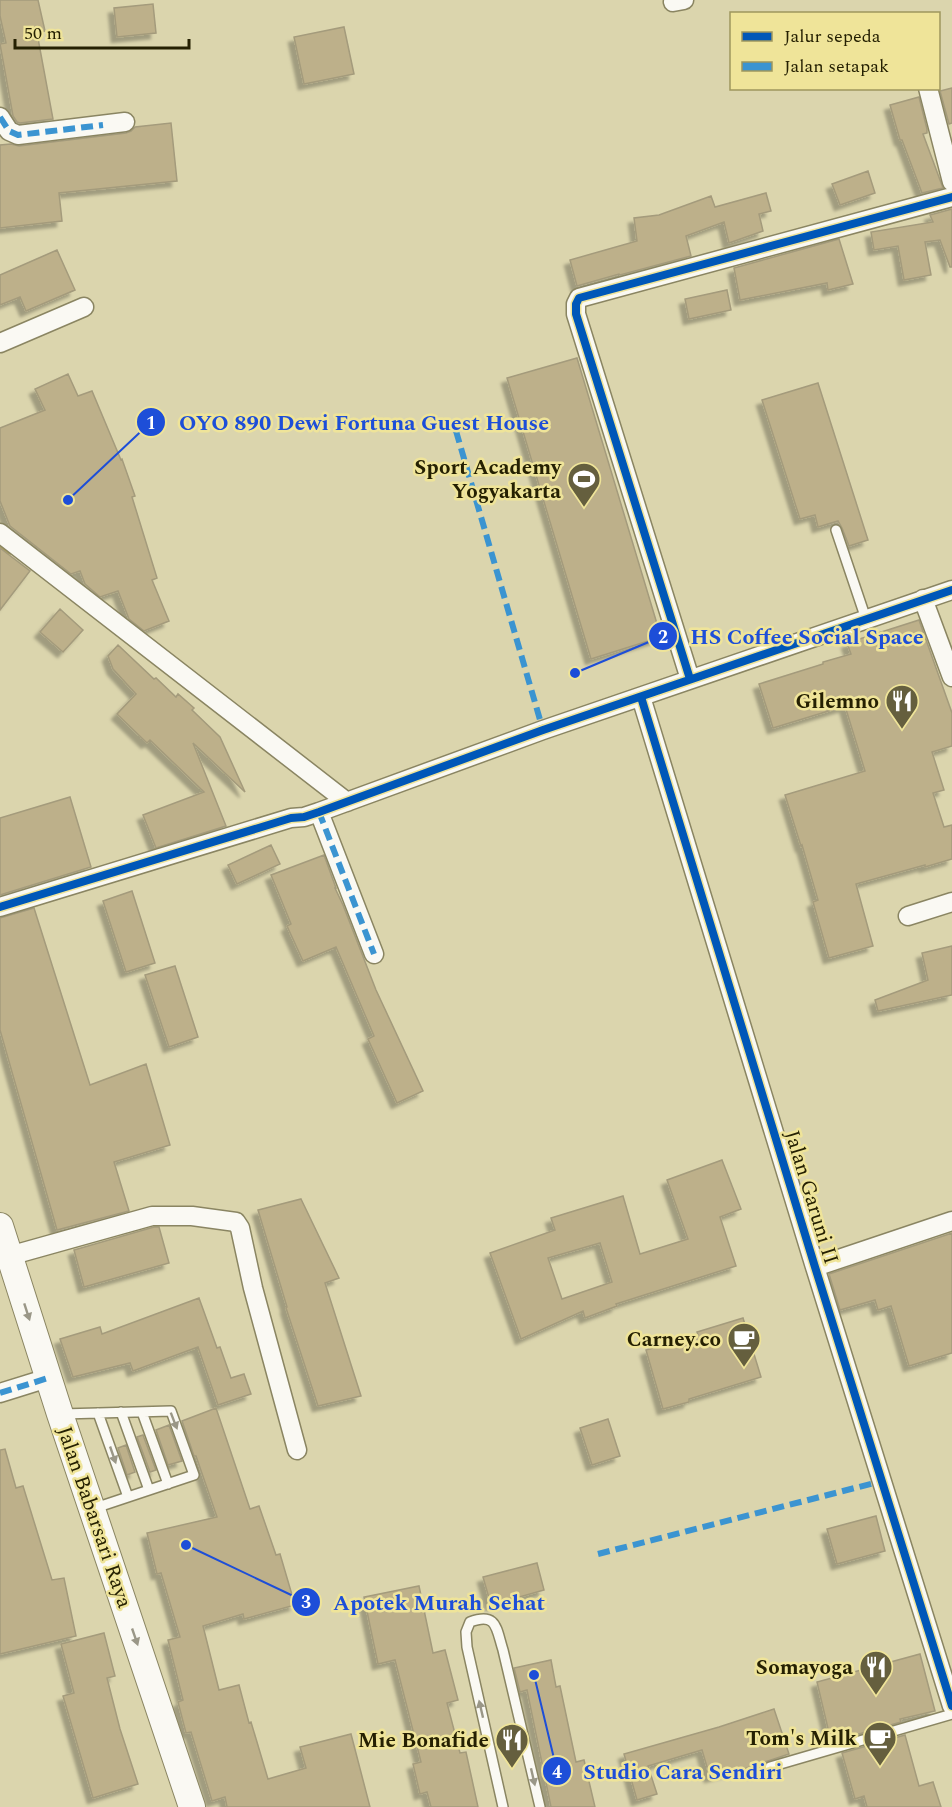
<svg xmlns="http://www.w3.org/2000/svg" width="952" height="1807" viewBox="0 0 952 1807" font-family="Spectral,serif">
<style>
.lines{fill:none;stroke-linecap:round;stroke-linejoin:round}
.stream{stroke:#a99f5e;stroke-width:7}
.building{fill:#bdb08a;stroke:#a49b7c;stroke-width:1.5;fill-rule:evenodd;filter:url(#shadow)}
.lane-casing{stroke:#8a8562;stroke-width:12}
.street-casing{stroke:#8a8562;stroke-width:21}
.secondary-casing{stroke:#8a8562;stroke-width:28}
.lane{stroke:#faf9f3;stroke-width:9}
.street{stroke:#faf9f3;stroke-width:18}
.secondary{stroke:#faf9f3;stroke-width:26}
.quiet{stroke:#3b94d1;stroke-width:6;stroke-dasharray:12 6;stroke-linecap:butt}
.cycleway-casing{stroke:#efe499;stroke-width:11}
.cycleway{stroke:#0057b8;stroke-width:8}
.oneway{fill:#9a9787}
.labels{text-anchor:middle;stroke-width:5;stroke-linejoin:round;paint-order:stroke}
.poi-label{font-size:21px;font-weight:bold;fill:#252002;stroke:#efe499;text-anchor:end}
.street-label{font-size:21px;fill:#252002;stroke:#efe499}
.leader{fill:none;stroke:#1d4ed8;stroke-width:2}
.callout-dot{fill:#1d4ed8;stroke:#efe499;stroke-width:2}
.mark-label{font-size:18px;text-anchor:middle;font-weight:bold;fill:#fff}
.callout-label{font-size:22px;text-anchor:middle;font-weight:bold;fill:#1d4ed8;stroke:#efe499;stroke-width:5;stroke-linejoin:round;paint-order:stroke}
</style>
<defs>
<filter id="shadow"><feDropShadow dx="-5.5" dy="5.5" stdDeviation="1.5" flood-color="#0004"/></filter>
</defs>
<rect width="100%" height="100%" fill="#dbd5ad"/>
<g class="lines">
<!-- stream -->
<path class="stream" d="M0 549 15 552"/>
</g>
<!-- building -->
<path class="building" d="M0 0H38L45 31 37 33 53 119 20 123 17 122 13 116 0 44 6 43 0 16Z
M153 4 156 33 117 37 114 8Z
M344 27 354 74 304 84 294 37Z
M952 88V123L949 124 940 91Z
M919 97 927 129V133L923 134 943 188 922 193 902 140H900L890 105Z
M171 123 177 181 59 193 62 221 0 228V145L11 144 19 146 126 133 131 131 135 127Z
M868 171 875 193 840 205 832 184Z
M766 193 771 211 759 214 763 231 729 243 724 222 686 236 691 256 620 275 619 274 577 286 570 260 637 241 634 218 659 215 711 196 715 207Z
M952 209V267H950L940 240 925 242 931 275 904 280 898 246 874 250 871 232 933 222 930 215Z
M839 239 853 284 828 290 827 283 740 300 734 268Z
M57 250 75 290 26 311 20 297 0 305V275Z
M727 290 731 310 689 319 685 299Z
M577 358 661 637 591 659 507 378Z
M68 374 78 396 92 391 121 460 122 459 135 496 132 497 157 578 152 580 169 621 144 631 129 619 118 591 100 597 85 584 80 571 71 574 10 526 0 501V428L45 410 35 389Z
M818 383 868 540 849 546 842 528 838 521 818 527 815 515 800 519 762 400Z
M0 548 30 571 0 610Z
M60 609 83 630 63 652 40 632Z
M919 620 952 713V746L932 752 944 790 933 793 944 827 952 825V859L925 867V865L856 884 873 946 829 958 813 902 818 900 802 845 801 846 785 795 865 771 845 706 773 728 759 684 823 664V662L851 654 847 643Z
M118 645 154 679 156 678 176 697 178 694 194 708 192 710 220 737 245 792 193 743 226 826 156 848 143 815 204 792 150 740 147 743 117 714 136 694 113 669 108 656Z
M70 797 91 867 0 895V818Z
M271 845 280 864 237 884 228 865Z
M324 855 336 888H335L343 905 376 990 423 1091 397 1103 368 1039 374 1036 336 947 303 961 287 926 291 924 271 875Z
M132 891 155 963 126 972 103 901Z
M34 908 90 1085 146 1064 170 1145 114 1162 129 1211 57 1230 0 1030V918Z
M952 946V995L878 1011 875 1000 928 980 922 953Z
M175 966 198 1037 169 1047 145 975Z
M722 1160 741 1209 720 1217 736 1266 616 1304 617 1306 585 1318 583 1311 521 1339 490 1253 555 1230 551 1218 623 1196 640 1254 688 1239 667 1180ZM600 1243 612 1282 562 1299 548 1258Z
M301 1199 339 1278 325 1283 361 1396 318 1406 286 1308 287 1307 258 1210Z
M154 1227H159L169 1263 84 1287 74 1250Z
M952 1233V1353L909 1366 891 1306 878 1310 875 1300 840 1310 829 1274Z
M199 1298 217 1348 220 1347 231 1378 244 1374 251 1394 218 1405 198 1347 133 1371 130 1363 73 1377 60 1339 100 1327 102 1334Z
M743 1318 761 1377 689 1399V1402L663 1409 646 1350 698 1335 697 1332Z
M216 1408 250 1509 259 1506 276 1555 280 1554 295 1605 244 1619 243 1614 203 1626 219 1690 239 1685 249 1723 251 1722 268 1779 306 1768 300 1747 351 1734 370 1807H227L225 1797 212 1801 191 1732 186 1733 178 1702 183 1700 168 1640 180 1637 161 1573 157 1574 147 1533 217 1517 196 1456H194L182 1421Z
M608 1419 620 1456 592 1465 580 1428Z
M169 1425 182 1461 168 1465 156 1430Z
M143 1435 156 1470 150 1472 137 1437Z
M126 1445 135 1472 127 1475 118 1448Z
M5 1449 16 1488 23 1486 52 1580 64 1578 76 1636 0 1654V1450Z
M876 1516 885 1551 837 1564 827 1529Z
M537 1563 544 1590 491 1605 483 1577Z
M419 1586 433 1653 445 1650 458 1700 447 1703 460 1753 466 1752 478 1807H431L427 1792 420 1794 413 1764 421 1762 395 1660 378 1664 364 1597Z
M104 1633 115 1676 107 1678 120 1729 138 1784 93 1798 63 1696 74 1693 61 1644Z
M920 1654 935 1711 900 1719 901 1722 838 1740 837 1735 830 1737 817 1682Z
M551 1660 556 1687 560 1686 576 1762 584 1760 595 1807H551L527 1690 520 1692 514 1668Z
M774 1709 789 1754 741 1770V1768L710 1777 702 1750 648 1766 657 1794 637 1800 624 1754 719 1727Z
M905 1735 919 1786 933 1782 941 1807H867L864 1796 855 1799 842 1753Z"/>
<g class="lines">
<!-- lane casing -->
<g class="lane-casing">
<path id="lane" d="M836 530 866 619
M121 1412 149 1490
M142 1412 168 1484
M98 1413 128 1497
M62 1414 171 1411 194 1475 92 1509
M770 1767 952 1714
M503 1807 467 1647 466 1632 470 1622C497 1612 496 1628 503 1650L540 1807"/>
</g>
<!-- street casing -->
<g class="street-casing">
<path id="street" d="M673 2 684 0
M928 88 952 182
M0 117 9 131 18 135 125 122
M0 343 84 307
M0 533 347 802
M923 599 952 677
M690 679 576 314V304L579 298 952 197
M641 697 815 1267 952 1706
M319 812 374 954
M0 907 291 818 304 817 319 812 543 730 952 590
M908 916 952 902
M9 1256 152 1216H192L236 1222 240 1228 253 1288 297 1450
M815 1267 952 1221
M0 1393 48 1378"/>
</g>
<!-- secondary casing -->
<g class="secondary-casing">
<path id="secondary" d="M0 1226 60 1414 192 1807"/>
</g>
<!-- lane -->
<use href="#lane" class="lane"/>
<!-- street -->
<use href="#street" class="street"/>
<!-- secondary -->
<use href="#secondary" class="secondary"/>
<!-- quiet -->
<path class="quiet" d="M0 117 9 131 18 135 103 125
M456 431 543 730
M319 812 374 954
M0 1393 48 1378
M598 1554 882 1481"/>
<!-- cycleway casing -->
<g class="cycleway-casing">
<path id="cycleway" d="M690 679 576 314V304L579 298 952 197
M641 697 815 1267 952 1706
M0 907 291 818 304 817 319 812 543 730 952 590"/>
</g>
<!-- cycleway -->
<use href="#cycleway" class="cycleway"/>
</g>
<!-- one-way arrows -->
<defs><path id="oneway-solid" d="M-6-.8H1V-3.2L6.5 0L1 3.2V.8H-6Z" transform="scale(1.5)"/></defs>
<g class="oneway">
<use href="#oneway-solid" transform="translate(27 1312) rotate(72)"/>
<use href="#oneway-solid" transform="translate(174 1421) rotate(69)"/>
<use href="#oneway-solid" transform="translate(113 1455) rotate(71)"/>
<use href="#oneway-solid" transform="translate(135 1637) rotate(71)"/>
<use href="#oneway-solid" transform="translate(481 1709) rotate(-103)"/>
<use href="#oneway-solid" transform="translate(533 1777) rotate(77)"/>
</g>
<!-- icons -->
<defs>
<g id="stadium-pin" transform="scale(1.725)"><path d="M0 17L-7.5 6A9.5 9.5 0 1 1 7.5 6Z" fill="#655f3e" stroke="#efe499"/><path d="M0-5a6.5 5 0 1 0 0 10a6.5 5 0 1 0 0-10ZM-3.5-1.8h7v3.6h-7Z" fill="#fff"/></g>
<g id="restaurant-pin" transform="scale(1.725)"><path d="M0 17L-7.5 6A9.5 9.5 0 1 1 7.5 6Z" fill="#655f3e" stroke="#efe499"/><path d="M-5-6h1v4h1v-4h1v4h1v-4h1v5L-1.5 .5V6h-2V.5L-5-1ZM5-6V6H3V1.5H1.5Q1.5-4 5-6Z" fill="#fff"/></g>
<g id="cafe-pin" transform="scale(1.725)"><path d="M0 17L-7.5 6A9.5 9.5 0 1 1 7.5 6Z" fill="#655f3e" stroke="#efe499"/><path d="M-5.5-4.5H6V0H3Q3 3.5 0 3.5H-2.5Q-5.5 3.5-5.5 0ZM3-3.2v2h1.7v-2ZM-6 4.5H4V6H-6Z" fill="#fff"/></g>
</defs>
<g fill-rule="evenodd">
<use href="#stadium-pin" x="584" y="479"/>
<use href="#restaurant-pin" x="902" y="701"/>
<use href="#cafe-pin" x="744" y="1339"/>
<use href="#restaurant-pin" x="876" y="1667"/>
<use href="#cafe-pin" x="880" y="1738"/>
<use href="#restaurant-pin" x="512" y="1740"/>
</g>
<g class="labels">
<!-- poi labels -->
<g class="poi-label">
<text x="561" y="474">Sport Academy<tspan x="561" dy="24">Yogyakarta</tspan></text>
<text x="879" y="708">Gilemno</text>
<text x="721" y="1346">Carney.co</text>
<text x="853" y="1674">Somayoga</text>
<text x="857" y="1745">Tom's Milk</text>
<text x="489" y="1747">Mie Bonafide</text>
</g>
<!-- street labels -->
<g class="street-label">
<text transform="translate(812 1197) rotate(73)" y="7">Jalan Garuni II</text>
<text transform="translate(95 1517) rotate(71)" y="7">Jalan Babarsari Raya</text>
</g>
</g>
<!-- callouts -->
<path class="leader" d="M68 500L151 422M575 673L663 636M186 1545L306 1602M534 1675L557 1771"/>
<g class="callout-dot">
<circle cx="68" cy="500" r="6"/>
<circle cx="575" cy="673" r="6"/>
<circle cx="186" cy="1545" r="6"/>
<circle cx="534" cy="1675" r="6"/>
<circle cx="151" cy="422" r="15"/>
<circle cx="663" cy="636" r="15"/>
<circle cx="306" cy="1602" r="15"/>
<circle cx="557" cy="1771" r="15"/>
</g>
<g class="mark-label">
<text x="151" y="429">1</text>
<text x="663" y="643">2</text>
<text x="306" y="1608">3</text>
<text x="557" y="1778">4</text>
</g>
<g class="callout-label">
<text x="364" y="430">OYO 890 Dewi Fortuna Guest House</text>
<text x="807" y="644">HS Coffee Social Space</text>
<text x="439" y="1610">Apotek Murah Sehat</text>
<text x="683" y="1779">Studio Cara Sendiri</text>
</g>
<!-- legend -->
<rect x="730" y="12" width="210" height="78" fill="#efe499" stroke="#9e965d" stroke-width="1.5"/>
<rect x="742" y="32" width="30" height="9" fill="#0057b8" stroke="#9e965d" stroke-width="1.5"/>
<text x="784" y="42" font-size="18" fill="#252002">Jalur sepeda</text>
<rect x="742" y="62" width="30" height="9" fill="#3b94d1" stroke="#9e965d" stroke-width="1.5"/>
<text x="784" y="72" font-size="18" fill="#252002">Jalan setapak</text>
<!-- scale -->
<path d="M15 39v9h174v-9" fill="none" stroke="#252002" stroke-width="3"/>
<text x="24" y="39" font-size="18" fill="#252002" stroke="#efe499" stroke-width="4.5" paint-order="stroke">50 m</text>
</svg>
